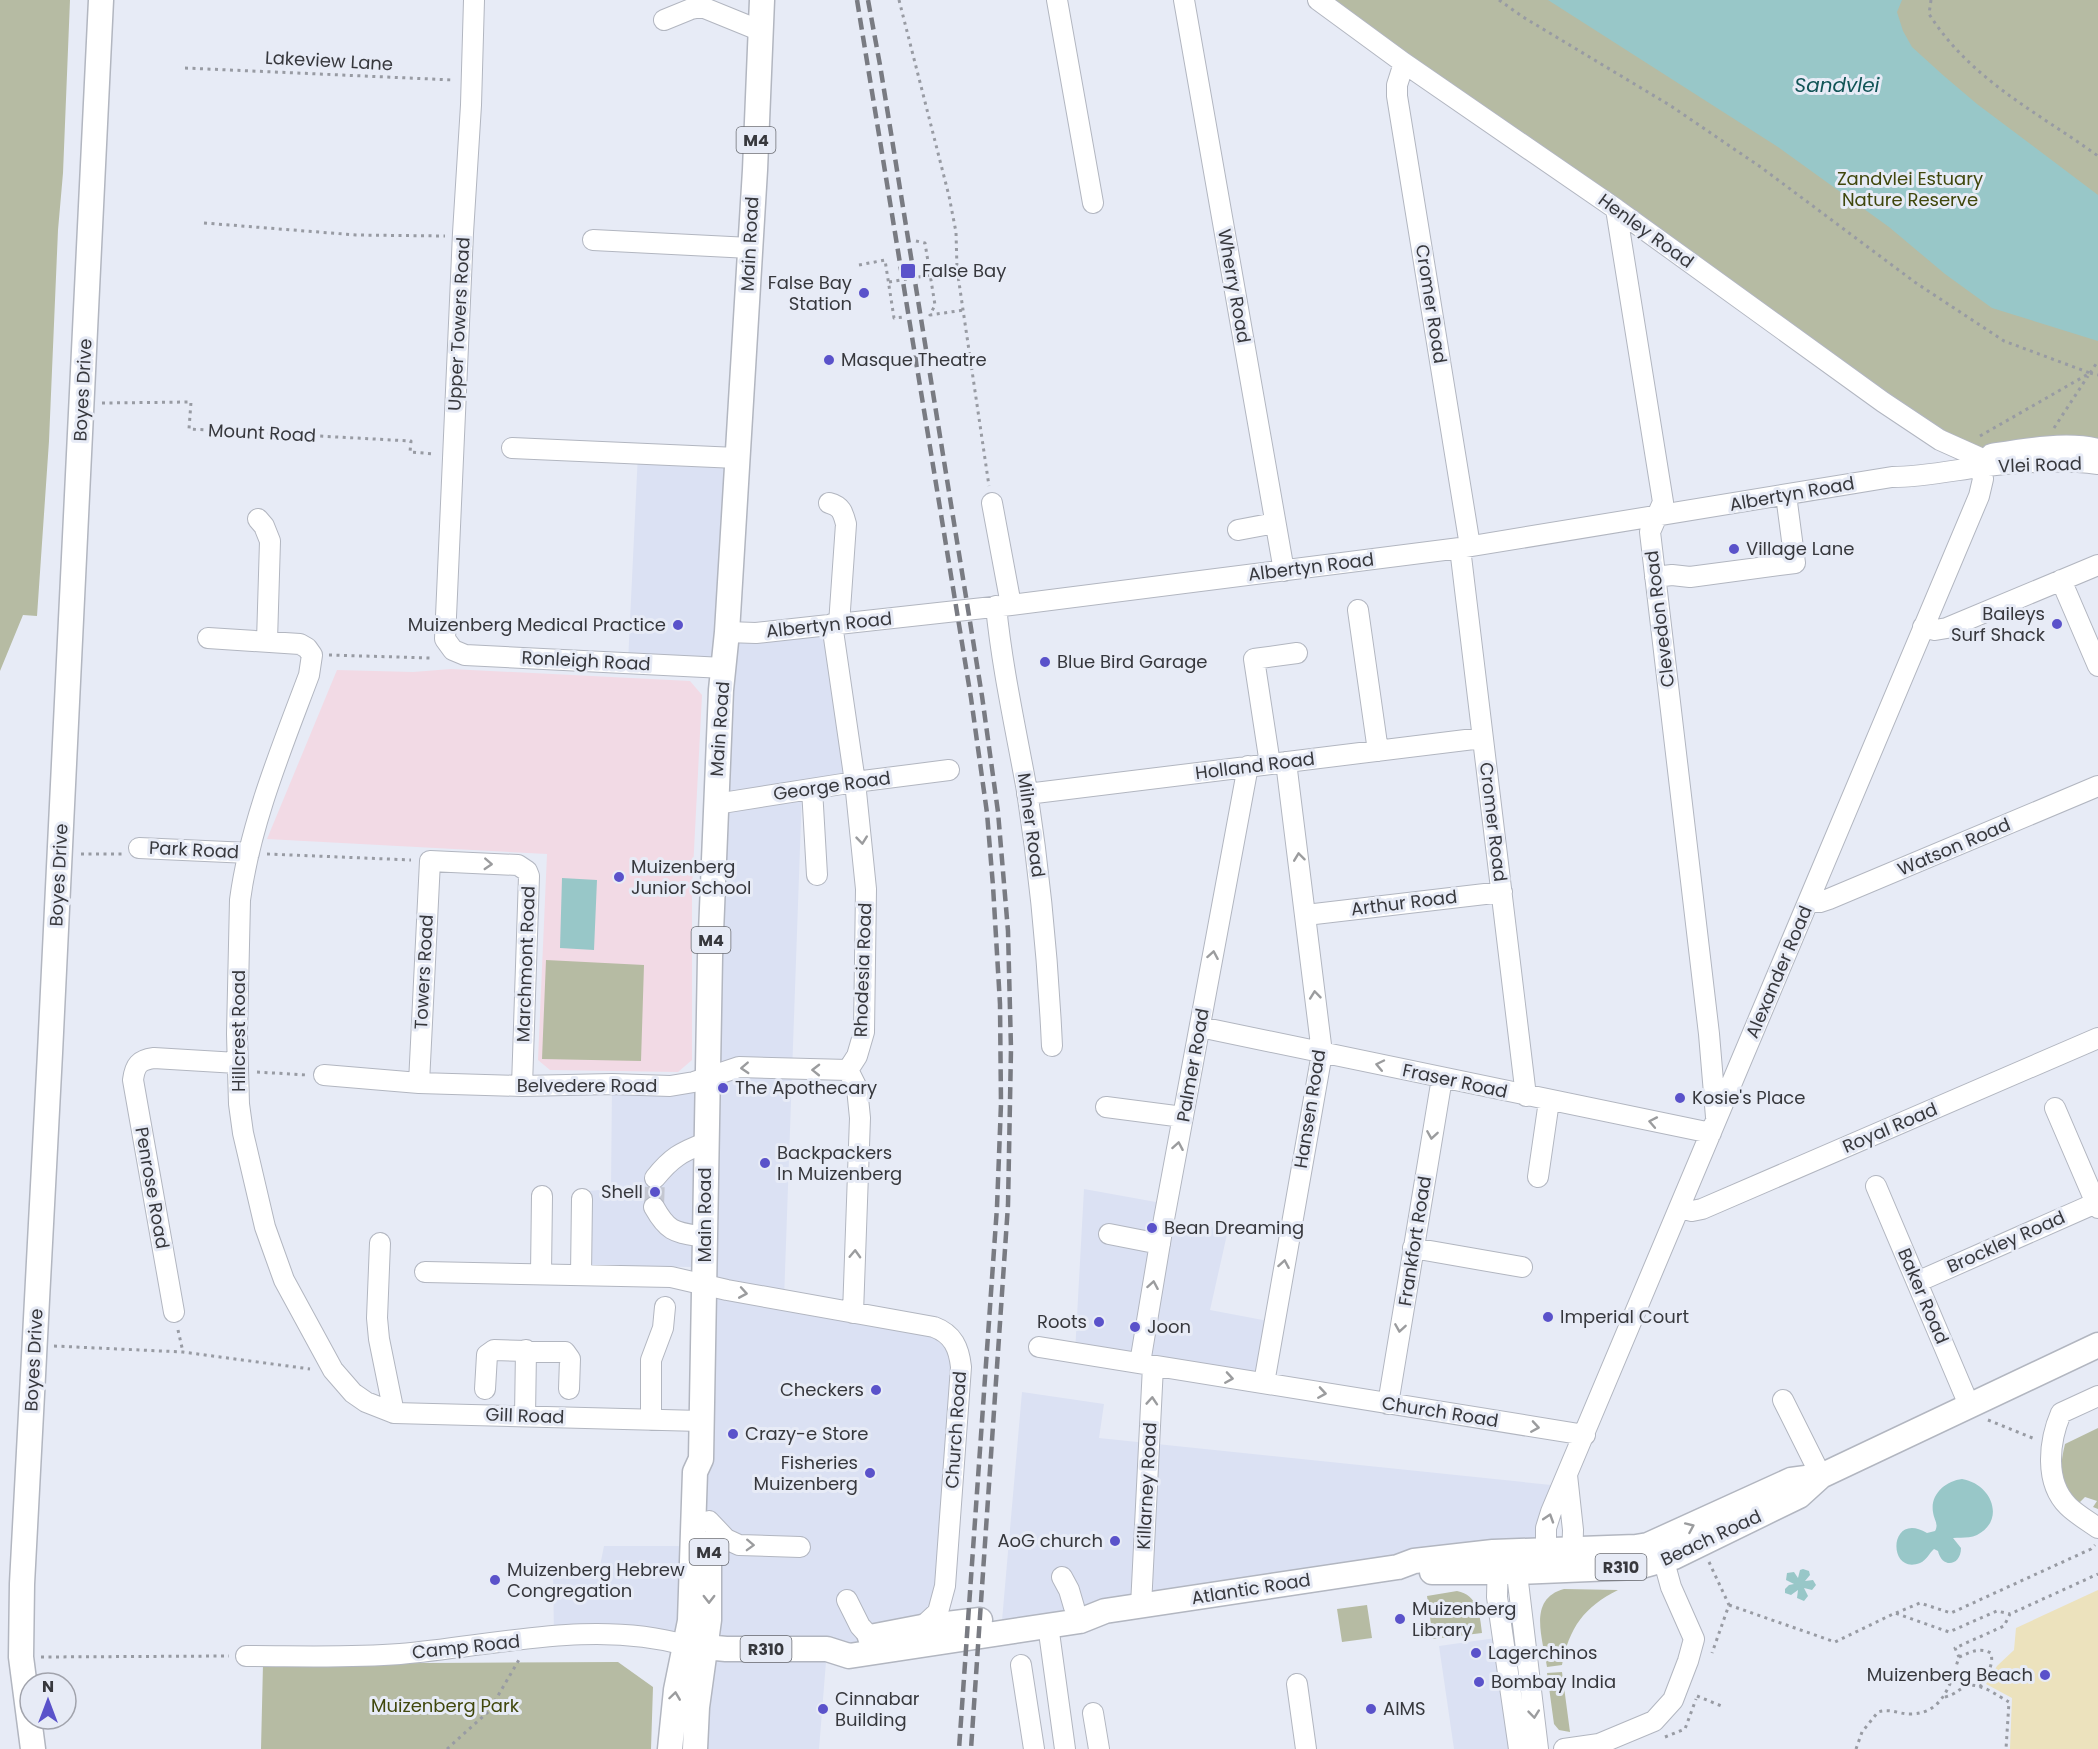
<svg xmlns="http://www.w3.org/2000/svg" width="2098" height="1749" viewBox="0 0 2098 1749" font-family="Poppins,sans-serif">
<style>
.built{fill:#dbe1f3}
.education{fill:#f2dae5}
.green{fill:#b6bba3}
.sand{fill:#ece2bd}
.water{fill:#98c7c8}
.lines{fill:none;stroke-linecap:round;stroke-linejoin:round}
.minor-tunnel{stroke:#c4c7d1;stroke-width:20;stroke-dasharray:20 10;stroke-linecap:butt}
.minor-casing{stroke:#b2b6c0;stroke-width:22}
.major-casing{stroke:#b2b6c0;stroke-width:27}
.path{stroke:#989ba3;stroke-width:3;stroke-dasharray:3 4.5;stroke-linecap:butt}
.minor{stroke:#fff;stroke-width:20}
.major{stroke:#fff;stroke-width:24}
.rail{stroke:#797b82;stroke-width:4.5;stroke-dasharray:12 6;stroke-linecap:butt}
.path-bridge{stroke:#989ba3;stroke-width:3;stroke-dasharray:3 4.5;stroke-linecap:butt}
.oneway{stroke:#9b9c9e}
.poi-dot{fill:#5a52ca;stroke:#e7ebf6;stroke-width:2}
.labels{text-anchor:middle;stroke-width:6;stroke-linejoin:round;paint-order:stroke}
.shield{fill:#e7ebf6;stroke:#6c6e74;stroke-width:1.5}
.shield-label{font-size:16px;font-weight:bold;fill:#37383d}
.street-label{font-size:18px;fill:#37383d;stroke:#e7ebf6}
.park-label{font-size:18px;fill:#40470c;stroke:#e7ebf6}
.poi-label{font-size:18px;fill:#37383d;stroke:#e7ebf6;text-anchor:start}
.water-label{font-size:20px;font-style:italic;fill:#115456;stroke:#e7ebf6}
</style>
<rect width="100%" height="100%" fill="#e7ebf6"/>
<!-- built -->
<path class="built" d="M638 453 737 458 727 632 832 624 855 782 802 791 784 1300 954 1341 947 1575 921 1646 827 1649 819 1749H670L685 1645 554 1637 553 1570 599 1571 604 1546H693L704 1267 574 1266 576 1192 611 1189 612 1084 707 1076 724 668 628 663Z
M1084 1189 1167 1204 1164 1219 1228 1230 1210 1310 1274 1322 1264 1383 1075 1353Z
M1022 1392 1104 1404 1099 1438 1561 1486 1546 1550 1001 1632Z
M1503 1637 1519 1749H1454L1439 1646Z"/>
<!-- education -->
<path class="education" d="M451 669 690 681 702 695 692 889V1060L678 1072 550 1070 538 1060 547 854 267 839 337 670 413 672Z"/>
<!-- green -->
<path class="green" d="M0 0H70L63 173 58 230 49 441 37 616 23 615 0 671Z
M1318 0H2098V449L1978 457Z
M546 960 644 965 641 1061 542 1059Z
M2098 1428V1509L2093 1507 2097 1501 2085 1497 2078 1504C2061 1481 2058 1473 2065 1444Z
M1564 1589 1618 1590C1584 1607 1569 1628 1562 1665L1547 1667C1543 1639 1527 1599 1564 1589Z
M1457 1591C1478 1595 1480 1615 1482 1633L1433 1639 1427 1596Z
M1367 1605 1372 1638 1342 1642 1337 1609Z
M618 1662 653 1687 651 1749H261L263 1664Z
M1562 1672 1570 1732 1559 1730 1554 1724 1547 1673Z"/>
<!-- sand -->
<path class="sand" d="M2098 1590V1749H2010L2012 1698 1986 1684 1997 1666 2014 1650 2016 1628Z"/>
<!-- water -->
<path class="water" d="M1548 0H1902L1897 12 1903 31 1912 47 1944 76 1977 104 2098 195V341L1992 308 1945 274 1889 227 1778 147Z
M562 878 597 880 594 950 560 948Z
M1962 1479C1992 1484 2006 1520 1977 1535 1969 1539 1961 1537 1953 1538L1961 1548C1961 1566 1942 1569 1938 1551L1934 1549C1929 1553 1927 1560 1920 1563 1887 1576 1888 1510 1927 1533L1935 1531C1939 1524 1934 1520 1933 1512 1930 1494 1946 1481 1962 1479Z
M1803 1569 1809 1571 1810 1575 1805 1581 1813 1580 1816 1585 1812 1590 1804 1588 1808 1596 1804 1601 1797 1598 1798 1590 1791 1595 1785 1593V1589L1789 1585 1794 1584 1786 1580 1787 1573 1794 1572 1798 1578 1800 1570Z"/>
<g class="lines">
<!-- minor-tunnel -->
<path class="minor-tunnel" d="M654 1207 655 1178"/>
<!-- minor casing -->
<g class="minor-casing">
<path id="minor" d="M474 0 471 105 463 233 445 639 453 650 465 655 724 668
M1057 0 1093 203
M1184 0 1284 571
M1318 0 1404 63 1616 209 1883 402 1940 440 1978 457
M664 20 691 9 702 7 761 31
M1404 63 1397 85V96L1470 546
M1616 209 1663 502 1650 532 1709 1034 1716 1117
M593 240 750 248
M512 448 737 458
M1991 454C2022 449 2067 441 2098 449
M829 503C841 506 843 512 846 524L839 624
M992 503 1011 605
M258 519 264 526 270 541 267 641
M1238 530 1275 523
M1460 548 1526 1096
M1655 577 1672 575 1690 577 1795 563 1786 495
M2061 580 2098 666
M996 606C1002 668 1016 730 1027 791 1040 876 1048 960 1052 1046
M1358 610 1378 751
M832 624 855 782 866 889 864 1032 857 1056 848 1070
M1923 627 1935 630 1947 628 2098 565
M727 632 756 633 1011 605 1460 548 1892 477C1921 477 1950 471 1979 467 2018 462 2059 459 2098 464
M208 638 300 644 307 648 312 655 309 675C282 747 250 824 240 900L237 1034 239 1104 243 1133 265 1227 284 1280 333 1370 353 1393 366 1402 394 1413 701 1421
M1270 764 1254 659 1297 653
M812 789 817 875
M1027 794 1482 738
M716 804 855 782 949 770
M139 848 249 853
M1809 901 1820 902 1829 899 2098 786
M1306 915 1502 892
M1200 1027 1711 1133
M848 1070 857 1088 860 1118 853 1313
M324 1075 419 1083 522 1086 612 1084 670 1086 694 1082 739 1067 848 1070
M419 1083 430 861 518 865 527 871 529 876 522 1086
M1106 1107 1183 1117
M2055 1108 2098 1208
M1538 1177 1549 1101
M655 1178C671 1158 681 1152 705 1143
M1876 1186 1969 1405
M654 1207C669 1234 676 1232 705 1237
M1680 1208 1692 1211 1702 1209 2098 1038
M1109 1234 1160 1244
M380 1243 377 1318 379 1339 394 1413
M1413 1248 1522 1267
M425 1272 671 1277 727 1290 934 1327C953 1334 959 1348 961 1367L945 1586 938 1612 922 1627
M541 1274 542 1196
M581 1275 582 1199
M1917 1282 2096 1203
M174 1312 133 1080C135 1065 139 1060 154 1058L237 1063
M1039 1347 1585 1435
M1140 1363 1164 1219 1248 766
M1264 1383 1322 1053 1286 762
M485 1389 487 1355 494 1350 565 1352 570 1359 569 1389
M2098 1396 2061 1413C2049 1441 2044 1482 2068 1506 2076 1514 2088 1521 2098 1528
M1783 1400 1821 1476
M1388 1404 1442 1078
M525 1416 526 1350
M651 1420V1360L663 1328 665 1307
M1567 1475 1573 1530 1572 1562
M709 1521 726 1539 739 1545 800 1547
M1515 1557 1538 1749
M1498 1558 1497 1597 1519 1749
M1546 1565V1528L1551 1512 1979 496 1983 479 1978 457
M1062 1577 1069 1590 1074 1607
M847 1600 860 1626 870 1637
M1141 1606 1153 1366
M1048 1625 1065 1749
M246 1656C297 1656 349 1658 400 1654 494 1646 593 1619 685 1645
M1021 1665 1034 1749
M1297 1684 1306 1749
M1093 1713 1099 1749
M1564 1749 1599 1744 1654 1721 1673 1700 1688 1661 1694 1639 1671 1587 1660 1547"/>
</g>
<!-- major casing -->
<g class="major-casing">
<path id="major" d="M1432 1572H1518L1638 1567 1674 1557 1799 1496 1821 1476
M870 1637 922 1627 980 1620
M685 1645 726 1649H827L849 1656 1080 1621 1105 1611 1398 1567 1414 1561 1493 1552 1636 1547 1648 1545 1791 1480 1821 1476 2098 1345
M33 1749 21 1657 22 1584 50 1053 101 0
M670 1749 676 1690 690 1621 695 1472 701 1459 710 957 721 690 727 632 755 170 762 0
M695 1749 697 1707 709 1620V1543"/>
</g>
<!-- path -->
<path class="path" d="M899 0 949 196 956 232 957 269 989 486
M1499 0 1523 17 1671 106 1762 168 1916 283 2004 341 2090 373
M1931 0 1929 14C1971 80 2037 112 2098 156
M185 68 453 80
M204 223 356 235 445 236
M916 241 925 243 935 305 930 315 964 310
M859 265 885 260 894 318 903 317
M2090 373 2098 375
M102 403 191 402 189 429 411 441 410 452 435 454
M2054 428 2088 376
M1980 436 2090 373
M329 655 430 658 433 656
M81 854H122
M267 854 411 860
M257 1072 307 1075
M178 1330 183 1352
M54 1346 183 1352 310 1369
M1988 1420 2035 1439
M1709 1562 1729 1605 1712 1653
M1729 1605 1835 1642 1895 1613 1949 1632 1997 1611 2010 1614
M1896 1613 1920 1603 1951 1613 2091 1549 2095 1545
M41 1657 229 1656
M1959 1657C1971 1652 1979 1647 1991 1653 1994 1666 1986 1676 1980 1687
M1697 1696 1724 1707
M1945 1697C1957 1694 1958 1689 1967 1686 1980 1682 1998 1696 2009 1702L2006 1749
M1665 1737 1685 1729 1696 1699
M447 1749 489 1711 520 1658
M1856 1749 1862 1732 1878 1712C1890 1708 1898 1714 1910 1714 1944 1714 1951 1682 1959 1657L1955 1648 2004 1626 2010 1614 2098 1574"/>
<!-- minor -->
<use href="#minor" class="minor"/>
<!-- major -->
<use href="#major" class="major"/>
<!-- rail -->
<path class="rail" d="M857 0 971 698 987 813 993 886 1000 1004 1001 1104 997 1207 959 1749
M868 0 880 65 982 696 998 812 1008 931 1011 1049 1008 1205 971 1749"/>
<!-- path-bridge -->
<path class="path-bridge" d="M889 282 931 275
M2090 373 2098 361"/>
</g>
<!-- one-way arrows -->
<defs><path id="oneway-chevron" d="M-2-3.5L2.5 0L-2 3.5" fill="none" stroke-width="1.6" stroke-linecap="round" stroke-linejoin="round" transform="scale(1.5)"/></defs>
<g class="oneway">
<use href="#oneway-chevron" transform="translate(862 840) rotate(84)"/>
<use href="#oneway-chevron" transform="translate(1299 857) rotate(-97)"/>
<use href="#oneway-chevron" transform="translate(488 864) rotate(3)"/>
<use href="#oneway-chevron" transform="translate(1213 955) rotate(-80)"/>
<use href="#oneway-chevron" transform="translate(1315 995) rotate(-96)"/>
<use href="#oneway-chevron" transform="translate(1380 1065) rotate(-168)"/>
<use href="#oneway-chevron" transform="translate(745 1068) rotate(177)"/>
<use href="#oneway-chevron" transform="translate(816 1070) rotate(-179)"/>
<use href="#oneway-chevron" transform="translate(1653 1122) rotate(-169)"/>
<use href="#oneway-chevron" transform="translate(1432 1135) rotate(99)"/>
<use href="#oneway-chevron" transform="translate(1178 1146) rotate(-80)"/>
<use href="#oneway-chevron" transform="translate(855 1254) rotate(-88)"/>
<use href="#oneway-chevron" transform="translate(1284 1264) rotate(-80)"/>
<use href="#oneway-chevron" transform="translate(1153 1285) rotate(-80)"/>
<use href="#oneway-chevron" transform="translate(743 1293) rotate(10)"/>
<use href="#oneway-chevron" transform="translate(1400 1328) rotate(99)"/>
<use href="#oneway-chevron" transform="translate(1229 1378) rotate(9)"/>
<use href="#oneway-chevron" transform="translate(1322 1393) rotate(9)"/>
<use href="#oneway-chevron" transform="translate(1152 1401) rotate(-86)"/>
<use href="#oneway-chevron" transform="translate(1535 1427) rotate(9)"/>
<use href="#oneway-chevron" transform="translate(1549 1518) rotate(-72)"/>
<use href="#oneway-chevron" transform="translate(1690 1527) rotate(-24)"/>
<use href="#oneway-chevron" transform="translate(750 1545) rotate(2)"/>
<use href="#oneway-chevron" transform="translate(709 1599) rotate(90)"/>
<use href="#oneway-chevron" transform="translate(675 1696) rotate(-82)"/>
<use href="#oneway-chevron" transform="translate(1534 1714) rotate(84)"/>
</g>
<!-- markers -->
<g class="poi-dot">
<rect x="900" y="263" width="16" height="16" rx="3"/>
<circle cx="864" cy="293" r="6"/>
<circle cx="829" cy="360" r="6"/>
<circle cx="1734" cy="549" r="6"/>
<circle cx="2057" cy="624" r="6"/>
<circle cx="678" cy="625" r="6"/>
<circle cx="1045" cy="662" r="6"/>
<circle cx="619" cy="877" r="6"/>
<circle cx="723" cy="1088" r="6"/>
<circle cx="1680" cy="1098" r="6"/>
<circle cx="765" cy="1163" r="6"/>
<circle cx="655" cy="1192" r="6"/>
<circle cx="1152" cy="1228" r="6"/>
<circle cx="1548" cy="1317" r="6"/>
<circle cx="1099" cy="1322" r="6"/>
<circle cx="1135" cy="1327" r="6"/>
<circle cx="876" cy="1390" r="6"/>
<circle cx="733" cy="1434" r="6"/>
<circle cx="870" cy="1473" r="6"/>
<circle cx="1115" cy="1541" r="6"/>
<circle cx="495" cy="1580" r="6"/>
<circle cx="1400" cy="1619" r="6"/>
<circle cx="1476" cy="1653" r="6"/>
<circle cx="2045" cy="1675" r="6"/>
<circle cx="1479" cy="1682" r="6"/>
<circle cx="823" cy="1709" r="6"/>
<circle cx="1371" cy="1709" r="6"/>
</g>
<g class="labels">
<!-- shield labels -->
<g class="shield">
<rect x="736.5" y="127" width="39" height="26" rx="4.5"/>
<rect x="691.5" y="927" width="39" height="26" rx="4.5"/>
<rect x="689.5" y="1539" width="39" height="26" rx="4.5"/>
<rect x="1595.5" y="1554" width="51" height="26" rx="4.5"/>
<rect x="740.5" y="1636" width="51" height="26" rx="4.5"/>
</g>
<g class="shield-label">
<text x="756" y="146">M4</text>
<text x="711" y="946">M4</text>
<text x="709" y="1558">M4</text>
<text x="1621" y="1573">R310</text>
<text x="766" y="1655">R310</text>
</g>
<!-- street labels -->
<g class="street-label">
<text transform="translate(329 61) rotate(3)" y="6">Lakeview Lane</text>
<text transform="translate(1646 231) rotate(36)" y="6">Henley Road</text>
<text transform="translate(750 244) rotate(-87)" y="6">Main Road</text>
<text transform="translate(1234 286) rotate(80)" y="6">Wherry Road</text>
<text transform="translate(1431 304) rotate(81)" y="6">Cromer Road</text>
<text transform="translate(459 324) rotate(-87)" y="6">Upper Towers Road</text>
<text transform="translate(83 390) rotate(-87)" y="6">Boyes Drive</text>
<text transform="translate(262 433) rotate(3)" y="6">Mount Road</text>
<text transform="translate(2040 465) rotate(-2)" y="6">Vlei Road</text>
<text transform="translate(1792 494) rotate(-10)" y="6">Albertyn Road</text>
<text transform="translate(1311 567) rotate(-7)" y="6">Albertyn Road</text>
<text transform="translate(1660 619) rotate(-97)" y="6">Clevedon Road</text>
<text transform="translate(829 625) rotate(-6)" y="6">Albertyn Road</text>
<text transform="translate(586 661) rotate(3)" y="6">Ronleigh Road</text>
<text transform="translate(720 729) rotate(-86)" y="6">Main Road</text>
<text transform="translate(1255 766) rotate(-7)" y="6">Holland Road</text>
<text transform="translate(832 786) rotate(-8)" y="6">George Road</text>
<text transform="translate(1493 822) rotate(83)" y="6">Cromer Road</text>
<text transform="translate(1031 825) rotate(82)" y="6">Milner Road</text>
<text transform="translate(1954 847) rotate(-23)" y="6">Watson Road</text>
<text transform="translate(194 850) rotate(3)" y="6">Park Road</text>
<text transform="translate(59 875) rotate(-87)" y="6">Boyes Drive</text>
<text transform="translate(1404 903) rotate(-7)" y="6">Arthur Road</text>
<text transform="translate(526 964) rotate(-88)" y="6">Marchmont Road</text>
<text transform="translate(863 970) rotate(-88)" y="6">Rhodesia Road</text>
<text transform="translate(424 972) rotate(-87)" y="6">Towers Road</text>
<text transform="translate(1779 972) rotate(-67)" y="6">Alexander Road</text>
<text transform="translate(239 1031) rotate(-90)" y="6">Hillcrest Road</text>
<text transform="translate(1193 1065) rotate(-80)" y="6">Palmer Road</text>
<text transform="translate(1455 1081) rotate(12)" y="6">Fraser Road</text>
<text x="587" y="1092">Belvedere Road</text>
<text transform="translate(1310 1109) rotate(-81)" y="6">Hansen Road</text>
<text transform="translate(1890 1128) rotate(-23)" y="6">Royal Road</text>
<text transform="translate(152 1188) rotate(80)" y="6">Penrose Road</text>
<text transform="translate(705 1215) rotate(-90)" y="6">Main Road</text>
<text transform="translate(1415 1241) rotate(-81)" y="6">Frankfort Road</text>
<text transform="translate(2006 1242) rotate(-24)" y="6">Brockley Road</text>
<text transform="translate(1923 1296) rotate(67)" y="6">Baker Road</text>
<text transform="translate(34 1360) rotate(-87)" y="6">Boyes Drive</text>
<text transform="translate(1440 1412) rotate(9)" y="6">Church Road</text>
<text transform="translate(525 1416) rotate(2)" y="6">Gill Road</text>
<text transform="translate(956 1430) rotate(-86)" y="6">Church Road</text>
<text transform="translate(1147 1486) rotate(-87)" y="6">Killarney Road</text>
<text transform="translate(1711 1538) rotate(-25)" y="6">Beach Road</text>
<text transform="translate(1251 1589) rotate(-9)" y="6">Atlantic Road</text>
<text transform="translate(466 1647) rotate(-6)" y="6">Camp Road</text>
</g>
<!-- park labels -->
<g class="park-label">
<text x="1910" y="185">Zandvlei Estuary<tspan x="1910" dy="21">Nature Reserve</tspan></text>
<text x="445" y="1712">Muizenberg Park</text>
</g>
<!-- poi labels -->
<g class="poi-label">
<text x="922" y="277">False Bay</text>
<text x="852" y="289" text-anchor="end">False Bay<tspan x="852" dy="21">Station</tspan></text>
<text x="841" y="366">Masque Theatre</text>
<text x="1746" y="555">Village Lane</text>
<text x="2045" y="620" text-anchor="end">Baileys<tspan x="2045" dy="21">Surf Shack</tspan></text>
<text x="666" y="631" text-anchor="end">Muizenberg Medical Practice</text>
<text x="1057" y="668">Blue Bird Garage</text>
<text x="631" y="873">Muizenberg<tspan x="631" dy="21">Junior School</tspan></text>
<text x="735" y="1094">The Apothecary</text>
<text x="1692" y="1104">Kosie's Place</text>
<text x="777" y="1159">Backpackers<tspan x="777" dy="21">In Muizenberg</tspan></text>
<text x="643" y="1198" text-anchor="end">Shell</text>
<text x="1164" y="1234">Bean Dreaming</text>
<text x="1560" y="1323">Imperial Court</text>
<text x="1087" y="1328" text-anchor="end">Roots</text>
<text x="1147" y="1333">Joon</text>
<text x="864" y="1396" text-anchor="end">Checkers</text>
<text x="745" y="1440">Crazy-e Store</text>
<text x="858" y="1469" text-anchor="end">Fisheries<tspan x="858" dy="21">Muizenberg</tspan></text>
<text x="1103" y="1547" text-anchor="end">AoG church</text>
<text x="507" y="1576">Muizenberg Hebrew<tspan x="507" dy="21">Congregation</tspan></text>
<text x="1412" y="1615">Muizenberg<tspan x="1412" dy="21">Library</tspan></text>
<text x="1488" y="1659">Lagerchinos</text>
<text x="2033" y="1681" text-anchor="end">Muizenberg Beach</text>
<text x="1491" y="1688">Bombay India</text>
<text x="835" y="1705">Cinnabar<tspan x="835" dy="21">Building</tspan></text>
<text x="1383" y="1715">AIMS</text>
</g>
<!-- water labels -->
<g class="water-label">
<text x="1837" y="92">Sandvlei</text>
</g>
</g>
<!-- north arrow -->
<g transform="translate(48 1701)"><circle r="28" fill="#e7ebf6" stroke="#a1a3ac" stroke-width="1.5"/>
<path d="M0-4.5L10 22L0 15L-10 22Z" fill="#5a52ca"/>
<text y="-9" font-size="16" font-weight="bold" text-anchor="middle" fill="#37383d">N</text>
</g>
</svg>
